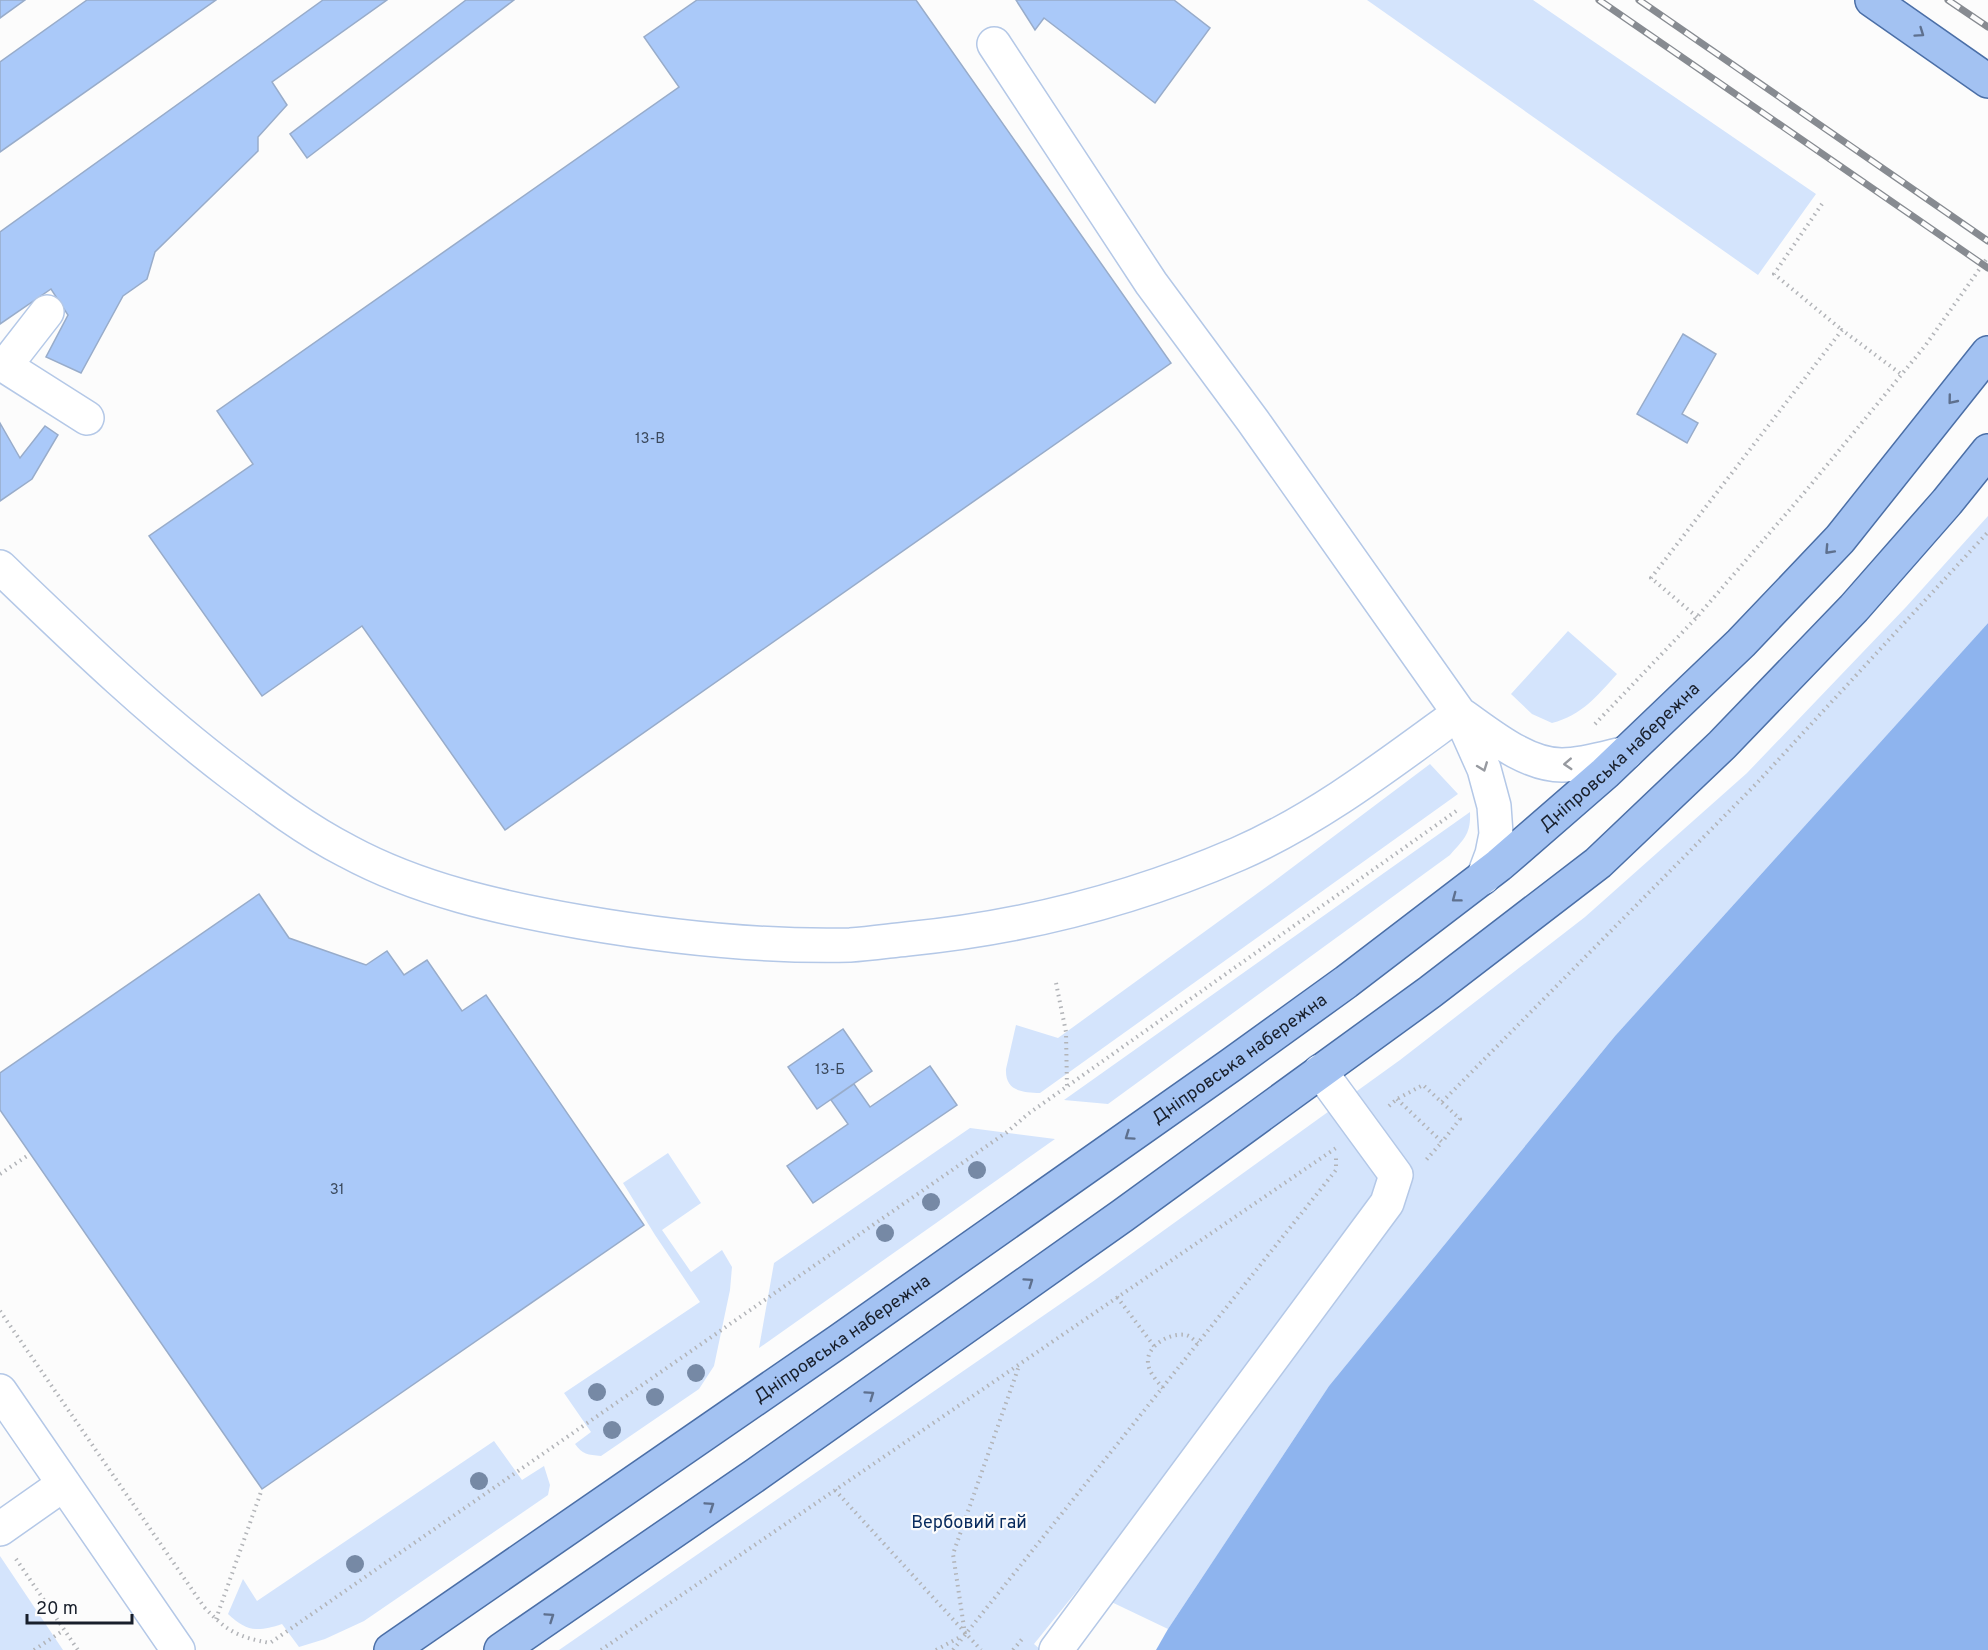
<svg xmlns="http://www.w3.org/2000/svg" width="1988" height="1650" viewBox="0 0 1988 1650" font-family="Overpass,sans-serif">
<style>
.green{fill:#d4e4fc}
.water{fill:#8eb4ee}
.building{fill:#aac9f9;stroke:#98acca;stroke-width:1.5}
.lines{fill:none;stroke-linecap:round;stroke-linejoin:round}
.minor-casing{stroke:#b4c8e7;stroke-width:36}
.major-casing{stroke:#4b6fa7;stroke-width:36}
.path{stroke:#b2b4b8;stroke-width:4;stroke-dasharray:1.5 4.5;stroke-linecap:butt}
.minor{stroke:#fff;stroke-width:33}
.major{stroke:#a3c2f2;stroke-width:33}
.rail-casing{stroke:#878b91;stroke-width:7}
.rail{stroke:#fcfcfc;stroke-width:4.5;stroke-dasharray:14;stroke-linecap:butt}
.tree{fill:#7689a5}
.oneway{stroke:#5e708e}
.oneway2{stroke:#979aa0}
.labels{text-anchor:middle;stroke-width:4.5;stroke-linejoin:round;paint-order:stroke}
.number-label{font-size:15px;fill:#3c4a5e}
.street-label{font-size:18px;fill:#181f2b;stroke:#fcfcfc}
.park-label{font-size:18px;fill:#082b5e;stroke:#fcfcfc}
</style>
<rect width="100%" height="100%" fill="#fcfcfc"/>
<!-- green -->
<path class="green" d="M1367 0H1533L1816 194 1758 275Z
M1988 516V623L1615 1036 1329 1386 1168 1629 1080 1587 1034 1644 1041 1650H559L1095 1280 1400 1060 1585 917 1747 773 1906 607Z
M1568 631 1617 674C1596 697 1582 715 1552 723L1532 714 1511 694Z
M1430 764 1458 794 1040 1093C1023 1092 1005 1092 1006 1069L1016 1025 1058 1038 1273 882Z
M1470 812C1471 834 1464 839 1450 855L1108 1104 1064 1100Z
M970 1128 1055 1139 759 1348 774 1263Z
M668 1153 701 1203 662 1230 691 1272 722 1250 732 1267 730 1290 714 1366 699 1389 601 1456C588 1455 582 1454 575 1444L591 1432 564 1393 700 1302 655 1235 623 1183Z
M494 1441 522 1480 544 1466 550 1485 548 1495 364 1621 325 1639 299 1647 282 1624C258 1632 247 1632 228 1614L243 1579 257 1601Z
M0 1556 63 1650H0Z"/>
<!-- water -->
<path class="water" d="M1988 623V1650H1156L1168 1629 1329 1386 1615 1036Z"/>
<!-- building -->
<path class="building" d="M0 0H25L0 18Z
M87 0H216L0 152V62Z
M323 0H387L272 82 287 105 258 137V151L155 252 147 279 123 296 81 373 46 357 68 315 51 289 0 324V232Z
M466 0H514L307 158 290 134Z
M697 0H916L1171 363 505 830 362 626 262 696 149 536 253 464 217 411 679 87 644 37Z
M1016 0H1174L1210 28 1155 103 1044 18 1035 30Z
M1683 334 1716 354 1682 414 1698 423 1687 443 1637 414Z
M0 423 20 458 45 426 58 435 32 479 0 501Z
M259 894 289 938 366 965 387 951 404 975 427 960 462 1011 486 995 644 1225 262 1489 0 1110V1073Z
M843 1029 872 1071 817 1109 788 1067Z
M930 1066 957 1105 813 1203 787 1166 848 1124 831 1100 854 1084 870 1107Z"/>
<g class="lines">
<!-- minor casing -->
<g class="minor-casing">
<path id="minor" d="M994 44 1151 283 1253 421 1459 713 1484 769 1494 806 1496 834 1492 854 1483 878
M47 312 5 366 87 418
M0 567C75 639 149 711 232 774 269 802 306 830 347 851 419 890 501 908 581 922 668 937 761 947 850 945 869 944 888 941 907 939 1020 928 1134 899 1238 854 1318 819 1389 764 1459 713
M1459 713C1488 733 1525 765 1562 765 1583 765 1605 758 1626 753
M0 1391 178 1650
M0 1529 64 1484
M1056 1650 1387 1203 1396 1175 1320 1071"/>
</g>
<!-- major casing -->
<g class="major-casing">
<g id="major">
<path d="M1872 0 1988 81"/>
<path id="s1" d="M391 1650 839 1341 1231 1065 1346 982 1499 865 1605 773 1741 643 1840 539 1988 353"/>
<path d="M501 1650 757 1474 1122 1216 1430 992 1598 863 1722 745 1854 608 1947 502 1988 451"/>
</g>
</g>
<!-- path -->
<path class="path" d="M1822 204 1774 274 1842 330
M1697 617 1651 578 1842 330 1901 374
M1595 724 1697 617 1804 493 1925 346 1988 257
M1056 983 1066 1032 1067 1087
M1397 1099 1442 1142 1426 1160
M1442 1102 1756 784 1988 532
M1389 1106 1397 1099 1423 1085 1460 1119 1442 1142
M0 1174 30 1154
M1117 1297 1154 1346
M0 1311 204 1607C227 1631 237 1637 270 1643L1007 1132 1028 1114 1459 809
M1163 1388C1157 1381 1149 1373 1148 1363 1146 1346 1170 1332 1186 1335 1190 1336 1194 1340 1198 1343
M835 1490 981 1650
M16 1559 78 1650
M216 1619 262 1489
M965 1634 953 1554 1019 1366
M34 1650 64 1630
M601 1650 1336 1148
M936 1650 962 1636
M953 1650 1336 1170V1155
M1013 1650 1023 1638"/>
<!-- minor -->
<use href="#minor" class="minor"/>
<!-- major -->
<use href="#major" class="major"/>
<!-- rail casing -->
<g class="rail-casing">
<path id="rail" d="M1599 0 1988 268
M1639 0 1988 241
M1948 0 1988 27"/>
</g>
<!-- rail -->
<use href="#rail" class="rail"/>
</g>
<!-- trees -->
<g class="tree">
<circle cx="977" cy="1170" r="9"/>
<circle cx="931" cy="1202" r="9"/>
<circle cx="885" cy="1233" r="9"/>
<circle cx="696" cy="1373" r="9"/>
<circle cx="597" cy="1392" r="9"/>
<circle cx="655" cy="1397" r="9"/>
<circle cx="612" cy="1430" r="9"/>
<circle cx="479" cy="1481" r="9"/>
<circle cx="355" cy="1564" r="9"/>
</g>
<!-- one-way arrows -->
<defs><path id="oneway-chevron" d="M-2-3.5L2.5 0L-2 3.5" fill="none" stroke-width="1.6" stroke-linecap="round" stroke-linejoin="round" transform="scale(1.5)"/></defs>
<g class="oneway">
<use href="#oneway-chevron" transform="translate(1920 33) rotate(35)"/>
<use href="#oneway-chevron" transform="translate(1952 400) rotate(129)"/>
<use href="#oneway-chevron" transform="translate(1829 550) rotate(133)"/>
<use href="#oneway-chevron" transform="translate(1456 898) rotate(143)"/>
<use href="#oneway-chevron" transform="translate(1129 1136) rotate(145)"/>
<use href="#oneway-chevron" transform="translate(1029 1282) rotate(-35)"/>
<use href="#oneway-chevron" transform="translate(870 1395) rotate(-35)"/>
<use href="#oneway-chevron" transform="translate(710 1506) rotate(-34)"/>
<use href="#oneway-chevron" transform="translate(550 1617) rotate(-34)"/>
</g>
<g class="oneway2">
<use href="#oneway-chevron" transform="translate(1568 764) rotate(177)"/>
<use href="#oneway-chevron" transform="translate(1483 767) rotate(69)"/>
</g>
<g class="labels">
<!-- number labels -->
<g class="number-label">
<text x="650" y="443">13-В</text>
<text x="830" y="1074">13-Б</text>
<text x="337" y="1194">31</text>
</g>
<!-- street labels -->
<g class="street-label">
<text dy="6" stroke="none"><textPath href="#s1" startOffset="1520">Дніпровська набережна</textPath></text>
<text dy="6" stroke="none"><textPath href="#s1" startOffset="1034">Дніпровська набережна</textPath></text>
<text dy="6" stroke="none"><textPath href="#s1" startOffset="548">Дніпровська набережна</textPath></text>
</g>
<!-- park labels -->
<g class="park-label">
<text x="969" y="1528">Вербовий гай</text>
</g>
</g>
<!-- scale -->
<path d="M27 1614v9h105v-9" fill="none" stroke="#181f2b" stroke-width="3"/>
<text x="36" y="1614" font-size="18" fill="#181f2b" stroke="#fcfcfc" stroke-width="4.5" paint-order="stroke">20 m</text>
</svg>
